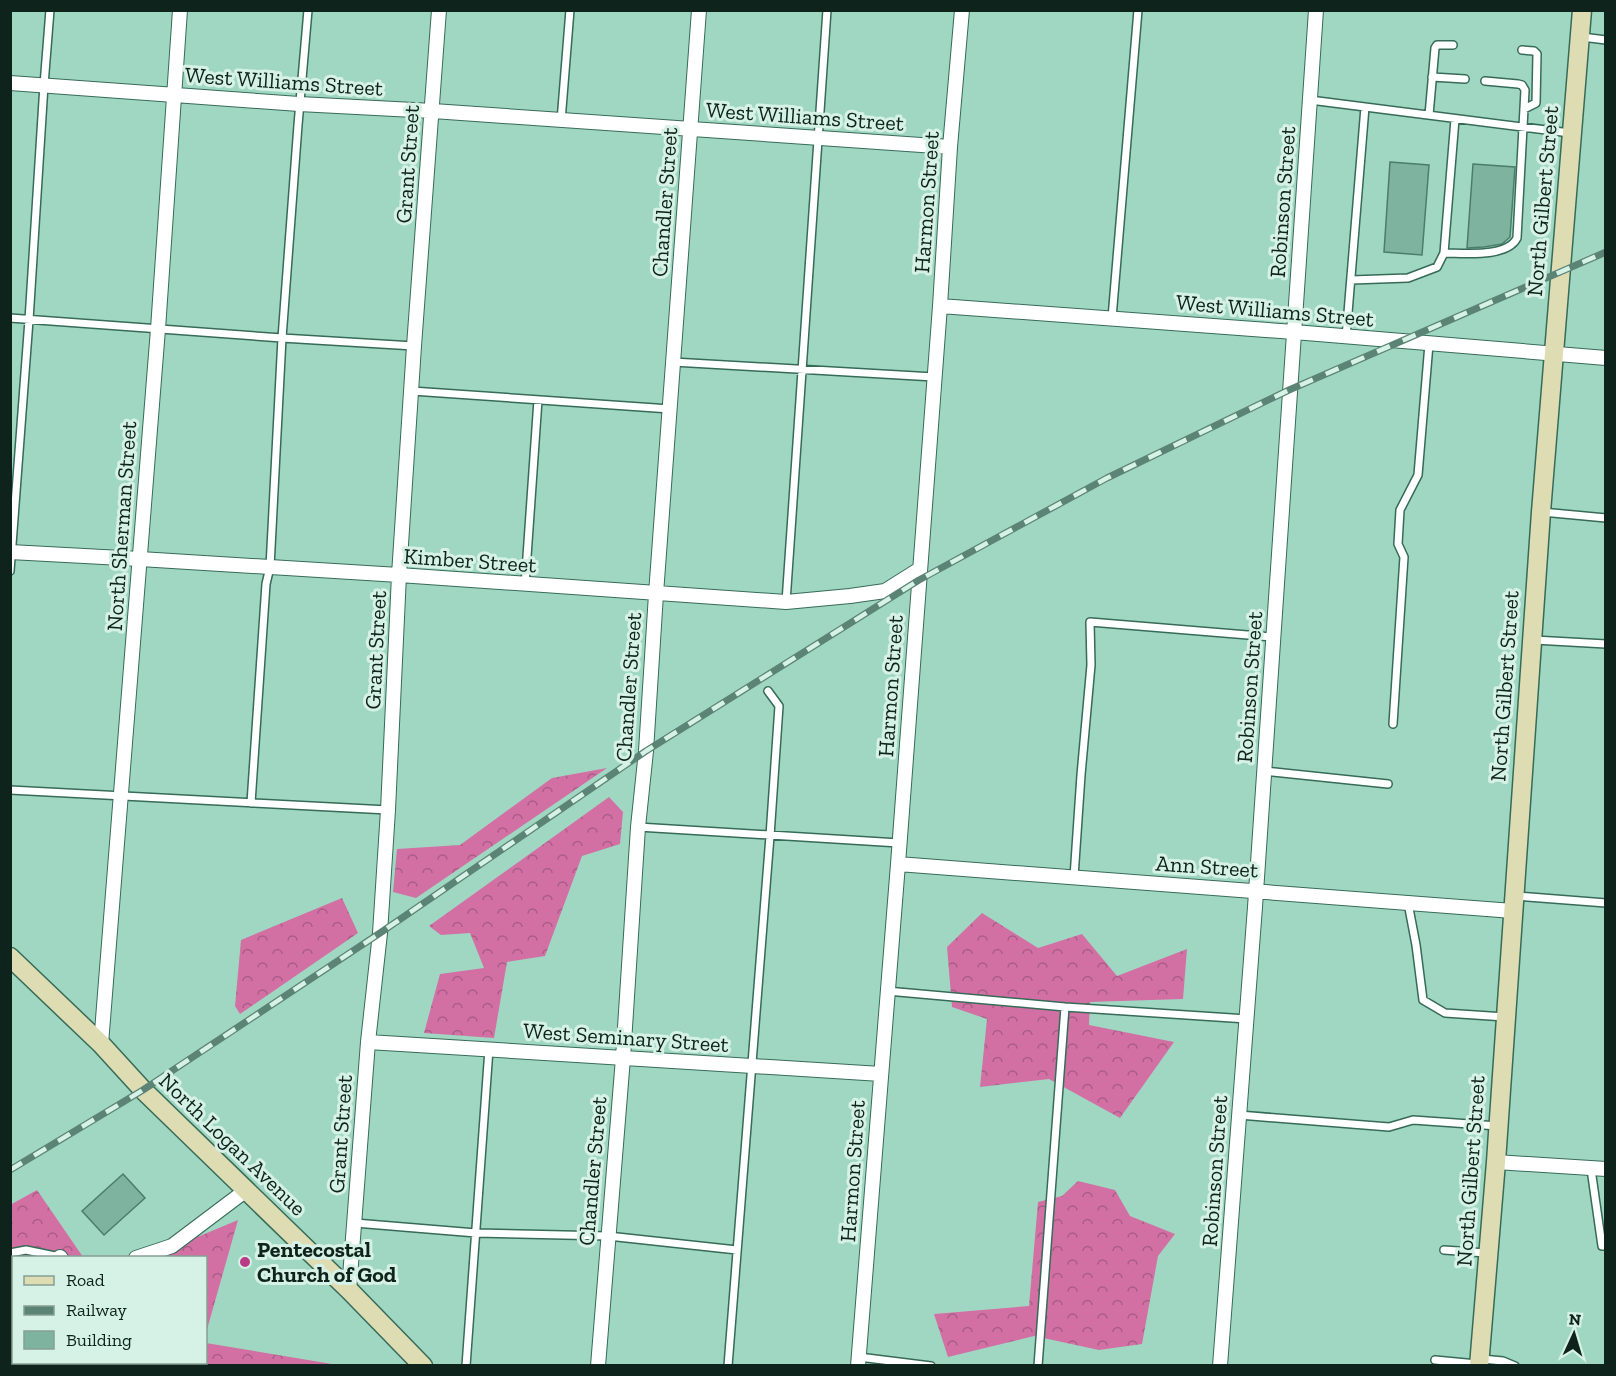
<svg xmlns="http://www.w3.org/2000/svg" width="1616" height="1376" viewBox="0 0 1616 1376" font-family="'Zilla Slab',serif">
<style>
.forest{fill:url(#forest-crowns)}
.building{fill:#7eb49f;stroke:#497e6a;stroke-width:1.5}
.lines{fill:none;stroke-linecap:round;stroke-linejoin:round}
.lane-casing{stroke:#366b58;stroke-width:10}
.street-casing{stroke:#366b58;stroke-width:16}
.secondary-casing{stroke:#366b58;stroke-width:21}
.lane{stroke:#fff;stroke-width:7}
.street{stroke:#fff;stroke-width:14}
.secondary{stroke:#dddcb3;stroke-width:18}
.rail-casing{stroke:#5c8476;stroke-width:7}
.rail{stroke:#d6f1e6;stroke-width:4.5;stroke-dasharray:14;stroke-linecap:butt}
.poi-dot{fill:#ba3a85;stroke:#d6f1e6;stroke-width:2}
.labels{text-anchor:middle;stroke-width:6;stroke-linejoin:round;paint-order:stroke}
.street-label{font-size:22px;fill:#0d231c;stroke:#d6f1e6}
.poi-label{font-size:22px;font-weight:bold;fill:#0d231c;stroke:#d6f1e6;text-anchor:start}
</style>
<defs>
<pattern id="forest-crowns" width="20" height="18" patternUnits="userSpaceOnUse" patternTransform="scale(1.5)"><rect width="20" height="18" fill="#d270a4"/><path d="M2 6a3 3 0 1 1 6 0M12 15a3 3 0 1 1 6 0" fill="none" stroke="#a95c85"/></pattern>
</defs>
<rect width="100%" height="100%" fill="#a0d7c2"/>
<!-- forest -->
<path class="forest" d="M607 768 416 898 393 892 397 849 460 845 552 778Z
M609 797 623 812 620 844 582 856 545 956 507 962 494 1038 424 1033 440 974 484 968 470 933 441 935 429 926Z
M342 898 358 933 240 1014 235 1006 241 940Z
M982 913 1038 948 1082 934 1117 976 1187 949 1183 999 1090 1002 1089 1025 1174 1042 1120 1118 1049 1079 980 1087 987 1019 952 1007 947 947Z
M1078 1181 1115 1190 1130 1216 1175 1234 1158 1256 1142 1344 1099 1350 1034 1336 948 1357 934 1314 1029 1306 1038 1202 1062 1196Z
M37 1190 83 1257 14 1258V1362H206V1343L338 1365H11L10 1205Z
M238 1220 206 1333V1258H147Z"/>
<!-- building -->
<path class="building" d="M1390 162 1429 165 1422 255 1384 252Z
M1473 164 1515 167 1510 237 1502 244 1484 247 1467 248Z
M123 1174 145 1198 104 1235 82 1211Z"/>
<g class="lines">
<!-- lane casing -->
<g class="lane-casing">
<path id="lane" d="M1582 37 1606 40
M1522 50 1534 51 1537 54 1536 103 1524 109
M1432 77 1465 79
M1310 100 1570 133
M1429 115 1435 48 1437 45H1453
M561 121 570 10
M1444 253C1464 253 1507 258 1517 238L1525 90 1522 85 1518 84 1485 81
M1351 280 1408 278 1437 267 1444 253 1455 119
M10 318 282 338 414 346
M1112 318 1138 10
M1346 337 1365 107
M673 362 934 377
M412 391 670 409
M1542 512 1606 518
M10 571 29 320 44 85 50 10
M525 585 538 400
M786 602 827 10
M1534 640 1606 644
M1393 724 1404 557 1398 544 1400 510 1418 475 1429 344
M1264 771 1388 784
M10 790 388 810
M251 803 266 584 270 567 282 338 298 125 308 10
M638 827 899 843
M1074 877 1081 775 1091 665 1090 622 1273 637
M1516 896 1606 903
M1408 903 1416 945 1423 1000 1445 1013 1505 1017
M887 991 1065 1007 1247 1019
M1239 1115 1389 1127 1413 1120 1498 1126
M1591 1169 1602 1246H1606
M355 1223 476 1233 608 1236 737 1250
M1444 1250 1486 1253
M10 1253 26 1250 60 1257
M859 1357 931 1366
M1482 1359 1503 1361 1515 1366
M1435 1360 1477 1364
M466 1366 489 1049
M728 1366 770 836 779 706 768 691
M1038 1366 1065 1007"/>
</g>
<!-- street casing -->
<g class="street-casing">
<path id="street" d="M10 83 299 104 433 111 950 147
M940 306 1294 332 1606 358
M10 552 140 559 399 575 786 602 850 596 885 591 920 569
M898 864 1513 911
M368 1042 881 1074
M101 1044 158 329 180 10
M1496 1162 1606 1169
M60 1257 61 1258
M136 1258 172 1246 245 1191
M349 1290 368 1042 380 933 388 810 399 575 414 346 439 10
M598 1366 623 1058 638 827 646 751 656 594 699 10
M858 1366 898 864 940 306 950 147 962 10
M1220 1366 1255 907 1316 10"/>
</g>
<!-- secondary casing -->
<g class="secondary-casing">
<path id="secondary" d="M10 957 101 1044 143 1090 349 1290 423 1366
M1479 1366 1496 1162 1541 512 1582 10"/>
</g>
<!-- lane -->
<use href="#lane" class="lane"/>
<!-- street -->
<use href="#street" class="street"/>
<!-- secondary -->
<use href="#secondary" class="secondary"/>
<!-- rail casing -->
<g class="rail-casing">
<path id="rail" d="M10 1170 143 1090 380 933 646 751 919 580 1107 478 1289 390 1606 252"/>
</g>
<!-- rail -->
<use href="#rail" class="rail"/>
</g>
<!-- markers -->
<circle class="poi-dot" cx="245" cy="1262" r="6"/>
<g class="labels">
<!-- street labels -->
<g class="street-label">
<text transform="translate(284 81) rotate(4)" y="8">West Williams Street</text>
<text transform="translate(805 116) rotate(4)" y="8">West Williams Street</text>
<text transform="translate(407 164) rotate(-86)" y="8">Grant Street</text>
<text transform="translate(1542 201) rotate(-85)" y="8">North Gilbert Street</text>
<text transform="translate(664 202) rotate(-86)" y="8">Chandler Street</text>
<text transform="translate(926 202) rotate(-86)" y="8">Harmon Street</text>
<text transform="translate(1282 202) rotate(-86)" y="8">Robinson Street</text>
<text transform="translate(1275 310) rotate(5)" y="8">West Williams Street</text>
<text transform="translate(121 526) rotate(-86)" y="8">North Sherman Street</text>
<text transform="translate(470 560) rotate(4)" y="8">Kimber Street</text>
<text transform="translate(375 650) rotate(-87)" y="8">Grant Street</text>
<text transform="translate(890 686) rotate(-86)" y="8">Harmon Street</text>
<text transform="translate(1504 686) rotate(-86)" y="8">North Gilbert Street</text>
<text transform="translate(628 687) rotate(-86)" y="8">Chandler Street</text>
<text transform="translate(1249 687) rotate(-86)" y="8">Robinson Street</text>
<text transform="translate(1207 866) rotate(4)" y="8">Ann Street</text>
<text transform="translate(626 1037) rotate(4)" y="8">West Seminary Street</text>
<text transform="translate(340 1134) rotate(-86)" y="8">Grant Street</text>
<text transform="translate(233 1144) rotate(44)" y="8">North Logan Avenue</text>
<text transform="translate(592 1171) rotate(-85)" y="8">Chandler Street</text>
<text transform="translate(852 1171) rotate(-86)" y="8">Harmon Street</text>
<text transform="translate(1214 1171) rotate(-86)" y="8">Robinson Street</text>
<text transform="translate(1470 1171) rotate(-86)" y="8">North Gilbert Street</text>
</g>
<!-- poi labels -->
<g class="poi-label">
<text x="257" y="1257">Pentecostal<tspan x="257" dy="25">Church of God</tspan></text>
</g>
</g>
<!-- border -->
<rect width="1616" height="1376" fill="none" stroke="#0d231c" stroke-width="24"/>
<!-- legend -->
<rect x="12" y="1256" width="195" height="108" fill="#d6f1e6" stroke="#869f95" stroke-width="1.5"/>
<rect x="24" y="1276" width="30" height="9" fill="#dddcb3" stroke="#869f95" stroke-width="1.5"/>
<text x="66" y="1286" font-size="18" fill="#0d231c">Road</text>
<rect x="24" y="1306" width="30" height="9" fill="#5c8476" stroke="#869f95" stroke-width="1.5"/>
<text x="66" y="1316" font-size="18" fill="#0d231c">Railway</text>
<rect x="24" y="1331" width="30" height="18" fill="#7eb49f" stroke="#869f95" stroke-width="1.5"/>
<text x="66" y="1346" font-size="18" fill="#0d231c">Building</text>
<!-- north arrow -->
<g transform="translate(1574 1334) rotate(4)" stroke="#d6f1e6" stroke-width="4.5" paint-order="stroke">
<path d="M0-4.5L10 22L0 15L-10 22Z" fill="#0d231c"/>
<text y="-9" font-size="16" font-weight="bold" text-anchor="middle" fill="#0d231c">N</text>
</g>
</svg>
